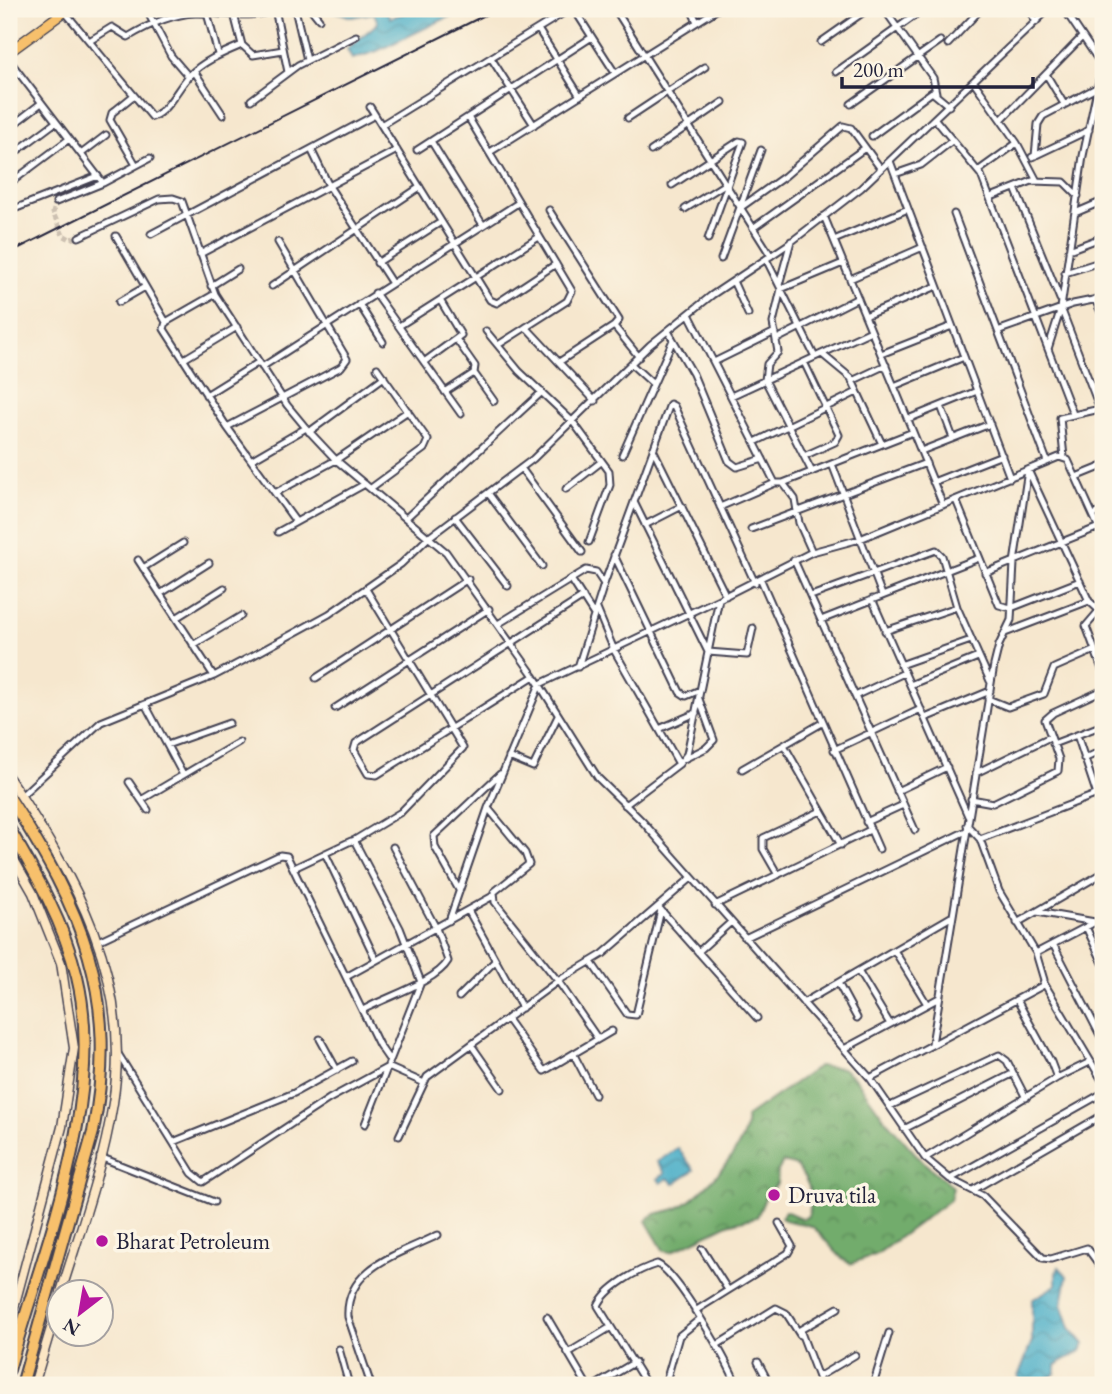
<svg xmlns="http://www.w3.org/2000/svg" width="1112" height="1394" viewBox="0 0 1112 1394" font-family="'EB Garamond',serif">
<style>
.forest{fill:url(#forest-crowns);stroke:#4a6754;stroke-width:2}
.water{fill:url(#water-waves);stroke:#366882;stroke-width:2}
.lines{fill:none;stroke-linecap:round;stroke-linejoin:round}
.street-tunnel{stroke:#ccc0b1;stroke-width:5;stroke-dasharray:5 2.5;stroke-linecap:butt}
.street-casing{stroke:#424051;stroke-width:9}
.secondary-casing{stroke:#424051;stroke-width:11}
.primary-casing{stroke:#424051;stroke-width:12}
.highway-casing{stroke:#424051;stroke-width:14}
.street{stroke:#fff;stroke-width:5}
.secondary{stroke:#fce6c4;stroke-width:8}
.primary{stroke:#f7c06c;stroke-width:9}
.highway{stroke:#f7c06c;stroke-width:10}
.rail{stroke:#22223b;stroke-width:2}
.poi-dot{fill:#b5179e;stroke:#fcf5e5;stroke-width:2.5}
.labels{text-anchor:middle;stroke-width:7;stroke-linejoin:round;paint-order:stroke}
.poi-label{font-size:23px;fill:#22223b;stroke:#fcf5e5;text-anchor:start}
</style>
<defs>
<pattern id="forest-crowns" width="20" height="18" patternUnits="userSpaceOnUse" patternTransform="scale(1.75)"><rect width="20" height="18" fill="#72ac6c"/><path d="M2 6a3 3 0 1 1 6 0M12 15a3 3 0 1 1 6 0" fill="none" stroke="#5d8c5a"/></pattern>
<pattern id="water-waves" width="16" height="10" patternUnits="userSpaceOnUse" patternTransform="scale(1.75)"><rect width="16" height="10" fill="#49aec8"/><path d="M0 5q4-4 8 0t8 0" fill="none" stroke="#3c8da4"/></pattern>
</defs>
<rect width="100%" height="100%" fill="#fcf5e5"/>
<filter id="ink" filterUnits="userSpaceOnUse"><feTurbulence type="fractalNoise" baseFrequency=".0143" numOctaves="2"/><feDisplacementMap in="SourceGraphic" scale="14" xChannelSelector="R" yChannelSelector="G"/><feConvolveMatrix kernelMatrix="1 2 1 2 8 2 1 2 1" color-interpolation-filters="sRGB"/></filter>
<filter id="wash" filterUnits="userSpaceOnUse"><feTurbulence type="fractalNoise" baseFrequency=".00686" numOctaves="4" result="noise"/><feDisplacementMap in="SourceGraphic" scale="28" xChannelSelector="R" yChannelSelector="G"/><feGaussianBlur stdDeviation="1.57" result="paint"/><feColorMatrix in="noise" values="0 0 0 0 0 0 0 0 0 0 0 0 0 0 0 0 0 1.4 0 .05"/><feComposite in="paint" operator="in"/></filter>
<g filter="url(#wash)">
<rect width="100%" height="100%" fill="#f6e7ce"/>
<!-- forest -->
<path class="forest" d="M819 1066 842 1068 855 1078 883 1117 922 1161 953 1187 950 1200 877 1254 850 1264C835 1255 827 1240 814 1228 805 1221 791 1225 781 1218L785 1211 803 1219 808 1216C815 1195 809 1183 797 1166L783 1162 778 1171 777 1183 765 1198 757 1217 728 1224 671 1252 664 1251 646 1221C657 1209 667 1214 680 1207 703 1194 750 1145 746 1117Z"/>
<!-- water -->
<path class="water" d="M330 9H386L390 18 416 9H465L377 51 352 59 347 49 378 23 374 13 351 17Z
M678 1148 694 1170 674 1184 668 1178 661 1183 658 1179 665 1173 657 1162Z
M1059 1267 1067 1276 1062 1304 1070 1328 1084 1344 1081 1351 1055 1365 1056 1373 1051 1377 1023 1385 1018 1377 1032 1341V1300L1056 1285V1273Z"/>
</g>
<g filter="url(#ink)">
<g class="lines">
<!-- street-tunnel -->
<path class="street-tunnel" d="M56 202 53 213 63 235 70 239 79 237"/>
<!-- street casing -->
<g class="street-casing">
<path id="street" d="M146 9 171 56 189 77
M275 9 288 72
M295 9 307 60
M311 9 319 19
M574 9 615 73
M615 9 771 256
M691 9 697 22
M884 9 933 78 936 93
M1029 9 1036 22
M1064 9 1101 64
M807 10 809 9
M65 12 152 117C168 111 177 89 189 76 203 61 223 53 242 45L234 14
M207 13 218 54
M538 29 580 96
M91 40 112 27 128 37C148 25 171 14 195 13 222 12 250 20 276 9
M821 42 868 9
M948 44 981 9
M242 45 253 55 283 50
M491 58 534 125
M9 60 103 183 150 158
M194 71 223 115
M836 72 917 14
M1046 74 1064 104
M974 82 1017 143 1037 181
M133 96 112 113 110 120 136 165
M251 100 298 65 356 36
M851 104 940 41
M370 107 490 300 497 303 556 264
M468 117 572 291 567 301 498 345
M628 118 705 67
M935 119 981 175 1073 414
M1001 120 1082 37
M381 125 570 9
M9 128 40 104
M872 136 932 92 949 106
M431 141 483 225
M311 149 329 186 391 282
M417 150 592 37
M651 151 723 102
M490 152 718 9
M81 154 106 135
M1035 156 1038 124 1043 116 1098 87
M9 157 56 122
M1032 157 1089 130
M890 161 1010 478
M978 171 1017 143
M895 174 921 165 953 140
M9 184 69 139
M672 185 739 141 743 142 708 239
M1015 188 1060 299
M991 197 1032 181 1064 182 1078 196
M56 202 103 183
M740 208 785 176 843 126 851 128 881 169
M685 209 725 184
M549 210 619 320 614 326 559 362
M9 211 98 176
M1075 213 1103 201
M954 214 1047 461
M824 216 943 505
M753 228 865 148
M151 234 375 115
M116 236 166 322 215 294
M79 237 159 199 173 198 182 201 215 294 287 405 306 428 336 460 446 552 534 676 598 778 642 821 870 1078 925 1158 950 1179 983 1196 1043 1258 1051 1259 1087 1248 1103 1270
M834 240 908 209
M1069 250 1103 237
M200 254 397 150
M721 259 761 150
M766 259 815 357
M377 263 441 222
M1065 273 1103 261
M850 279 923 247
M733 281 748 314
M779 285 791 241
M211 286 238 269
M272 286 420 187
M375 293 461 414
M1095 299 1103 317
M119 302 145 287
M359 304 383 342
M1061 308 1100 409
M689 314 775 483
M865 316 937 286
M166 322 164 329 227 427 296 522
M399 326 539 237
M614 326 639 357
M526 327 595 401
M1000 330 1073 304 1103 298
M486 331 519 371 573 422 609 471 610 485 589 542
M668 331 693 374 729 461 737 467 763 459
M456 339 475 366 474 373
M777 339 858 298
M1048 349 1061 308 1083 156 1102 66 1103 23
M822 354 851 378 882 444
M881 354 952 326
M184 359 237 327
M424 362 461 335 440 300
M714 362 775 332
M631 364 653 384
M262 367 518 203
M852 381 886 365
M894 386 964 357
M1093 388 1103 385
M445 392 474 373 494 401
M206 395 259 362
M731 396 871 331
M941 406 953 438
M908 419 977 391
M227 427 341 367 347 359 278 242
M309 432 384 377
M755 442 857 392
M653 449 726 596
M921 451 990 424
M622 455 673 340
M804 456 835 442 839 435 804 362
M1064 457 1060 418 1100 409
M251 460 306 428
M832 464 882 595
M521 468 582 552
M1028 470 1089 601 1103 614
M812 472 765 380 767 364 778 352 773 323 781 289 843 263
M1076 477 1103 466
M933 482 1002 455
M783 483 913 432
M371 488 424 449 428 440 377 368
M566 489 601 462
M275 493 336 460 408 411
M488 493 542 566
M956 500 999 605 1011 608 1080 581
M634 502 708 652 747 655 753 628
M720 507 775 483H783L795 499 799 523 812 552
M1093 515 1103 511
M455 517 508 586
M406 518 542 392
M645 525 682 506
M751 529 926 463
M278 532 365 484
M614 555 680 692 686 696 700 690
M138 560 214 676
M794 560 915 830
M143 568 183 543
M985 573 1099 527
M571 579 594 615
M761 580 879 849
M160 594 209 563
M811 596 936 550 942 556 957 607 990 681
M719 599 812 552 860 539 1059 457 1068 460 1103 537
M872 599 968 816
M597 609 614 650 679 764
M1098 612 1086 626 1103 672
M176 618 224 588
M821 620 979 558
M498 624 586 570 596 572 604 584
M885 631 957 607
M1005 633 1089 601
M193 645 241 616
M900 665 971 640
M578 667 604 584 670 404 674 406 755 583
M534 676 377 775 368 774 354 750 356 743 583 597
M316 678 468 579
M910 685 978 657
M855 696 904 673
M988 699 1008 707 1044 694 1054 668 1095 650
M145 704 183 775
M335 708 489 609
M925 718 990 691
M659 729 696 713
M1077 735 1103 813
M1053 744 1103 725
M167 745 229 723
M784 745 841 845
M834 750 921 709
M509 757 533 767 558 716
M684 759 706 748 714 740 699 699
M1084 759 1103 750
M742 769 822 723
M976 773 1050 737
M129 782 148 810
M897 791 947 767
M21 796 101 722 214 676 254 655 329 614 401 564 428 538 533 459 650 345 712 295 787 245 861 188 1049 9
M971 799 993 803 1058 771 1059 759 1045 720 1053 713 1103 690
M141 800 239 742
M488 808 525 853 529 864 494 892 495 902 558 981 598 1039
M866 822 903 805
M967 825 980 839 999 891 1036 953
M980 839 1095 795
M353 841 401 812 463 748 366 589
M325 853 376 960
M294 868 351 841 355 842 400 928 421 982 365 1124
M778 875 763 849V838L821 811
M459 890 435 847 434 836 500 774
M715 905 870 830
M660 909 757 1018
M468 910 522 1008
M1037 912 1095 922
M449 921 488 808 540 684 719 599 687 754 679 764 625 805
M1017 923 1103 873
M1086 927 1103 963
M745 938 966 831
M98 941 280 855 287 856 379 1045 390 1061
M1053 944 1103 1041
M894 950 927 1004
M698 952 731 922
M591 962 627 1014 636 1015 661 910
M858 971 890 1024
M346 977 493 896
M838 983 857 1018
M1044 983 1103 1082
M459 997 495 961
M803 1003 951 917
M363 1010C385 997 436 982 448 961L436 928 393 847
M507 1019 544 1071 612 1031
M320 1039 337 1070
M932 1044 994 665 999 645 1011 620 1014 563 1028 470
M472 1046 502 1089
M844 1049 939 998
M117 1052 192 1173 203 1182 329 1099 388 1067 422 1082
M574 1055 595 1095
M870 1078 1042 986 1044 980 1036 953 1103 918
M1057 1078 1090 1062
M890 1106 999 1055 1007 1061 1026 1098
M904 1129 1012 1074
M399 1136 427 1077 558 981 603 954 690 879
M173 1142 294 1093 352 1061
M100 1157 214 1202
M925 1158 1057 1078 1051 1062 1017 1000
M950 1179 1103 1093
M973 1190 1103 1115
M702 1249 728 1290
M695 1311 788 1253 792 1246 779 1223
M547 1317 587 1385
M717 1345 776 1308 786 1313 800 1335
M339 1349 349 1385
M568 1353 611 1327
M758 1362 770 1385
M818 1377 855 1355
M371 1385 348 1317C345 1267 400 1254 438 1235
M596 1385 635 1362
M647 1385 598 1306C605 1288 639 1269 657 1264 678 1273 727 1361 737 1385
M665 1385 679 1336 700 1319
M821 1385 800 1330 838 1308
M873 1385 889 1333"/>
</g>
<!-- secondary casing -->
<g class="secondary-casing">
<path id="secondary" d="M9 778C75 877 133 978 113 1103 103 1167 80 1231 61 1292
M9 851 33 893 61 963 74 1048 62 1127 9 1326
M34 1385 60 1298"/>
</g>
<!-- primary casing -->
<g class="primary-casing">
<path id="primary" d="M9 52 68 9"/>
</g>
<!-- highway casing -->
<g class="highway-casing">
<path id="highway" d="M9 797C82 910 120 995 93 1132L22 1385
M9 828C37 876 64 923 77 977 107 1100 42 1251 9 1370"/>
</g>
<!-- street -->
<use href="#street" class="street"/>
<!-- secondary -->
<use href="#secondary" class="secondary"/>
<!-- primary -->
<use href="#primary" class="primary"/>
<!-- highway -->
<use href="#highway" class="highway"/>
<!-- rail -->
<path class="rail" d="M9 253 497 9"/>
</g>
</g>
<!-- markers -->
<g class="poi-dot">
<circle cx="774" cy="1195" r="7"/>
<circle cx="102" cy="1241" r="7"/>
</g>
<g class="labels">
<!-- poi labels -->
<g class="poi-label">
<text x="788" y="1203">Druva tila</text>
<text x="116" y="1249">Bharat Petroleum</text>
</g>
</g>
<!-- margin -->
<rect width="1112" height="1394" fill="none" stroke="#fcf5e5" stroke-width="35"/>
<!-- north arrow -->
<g transform="translate(80 1313) rotate(211)"><circle r="33" fill="#fcf5e5" stroke="#a5a1a1" stroke-width="2"/>
<path d="M0-5L12 26L0 18L-12 26Z" fill="#b5179e"/>
<text y="-10" font-size="19" font-weight="bold" text-anchor="middle" fill="#22223b">N</text>
</g>
<!-- scale -->
<path d="M842 77v10h191v-10" fill="none" stroke="#22223b" stroke-width="3.5"/>
<text x="853" y="77" font-size="21" fill="#22223b" stroke="#fcf5e5" stroke-width="5" paint-order="stroke">200 m</text>
</svg>
